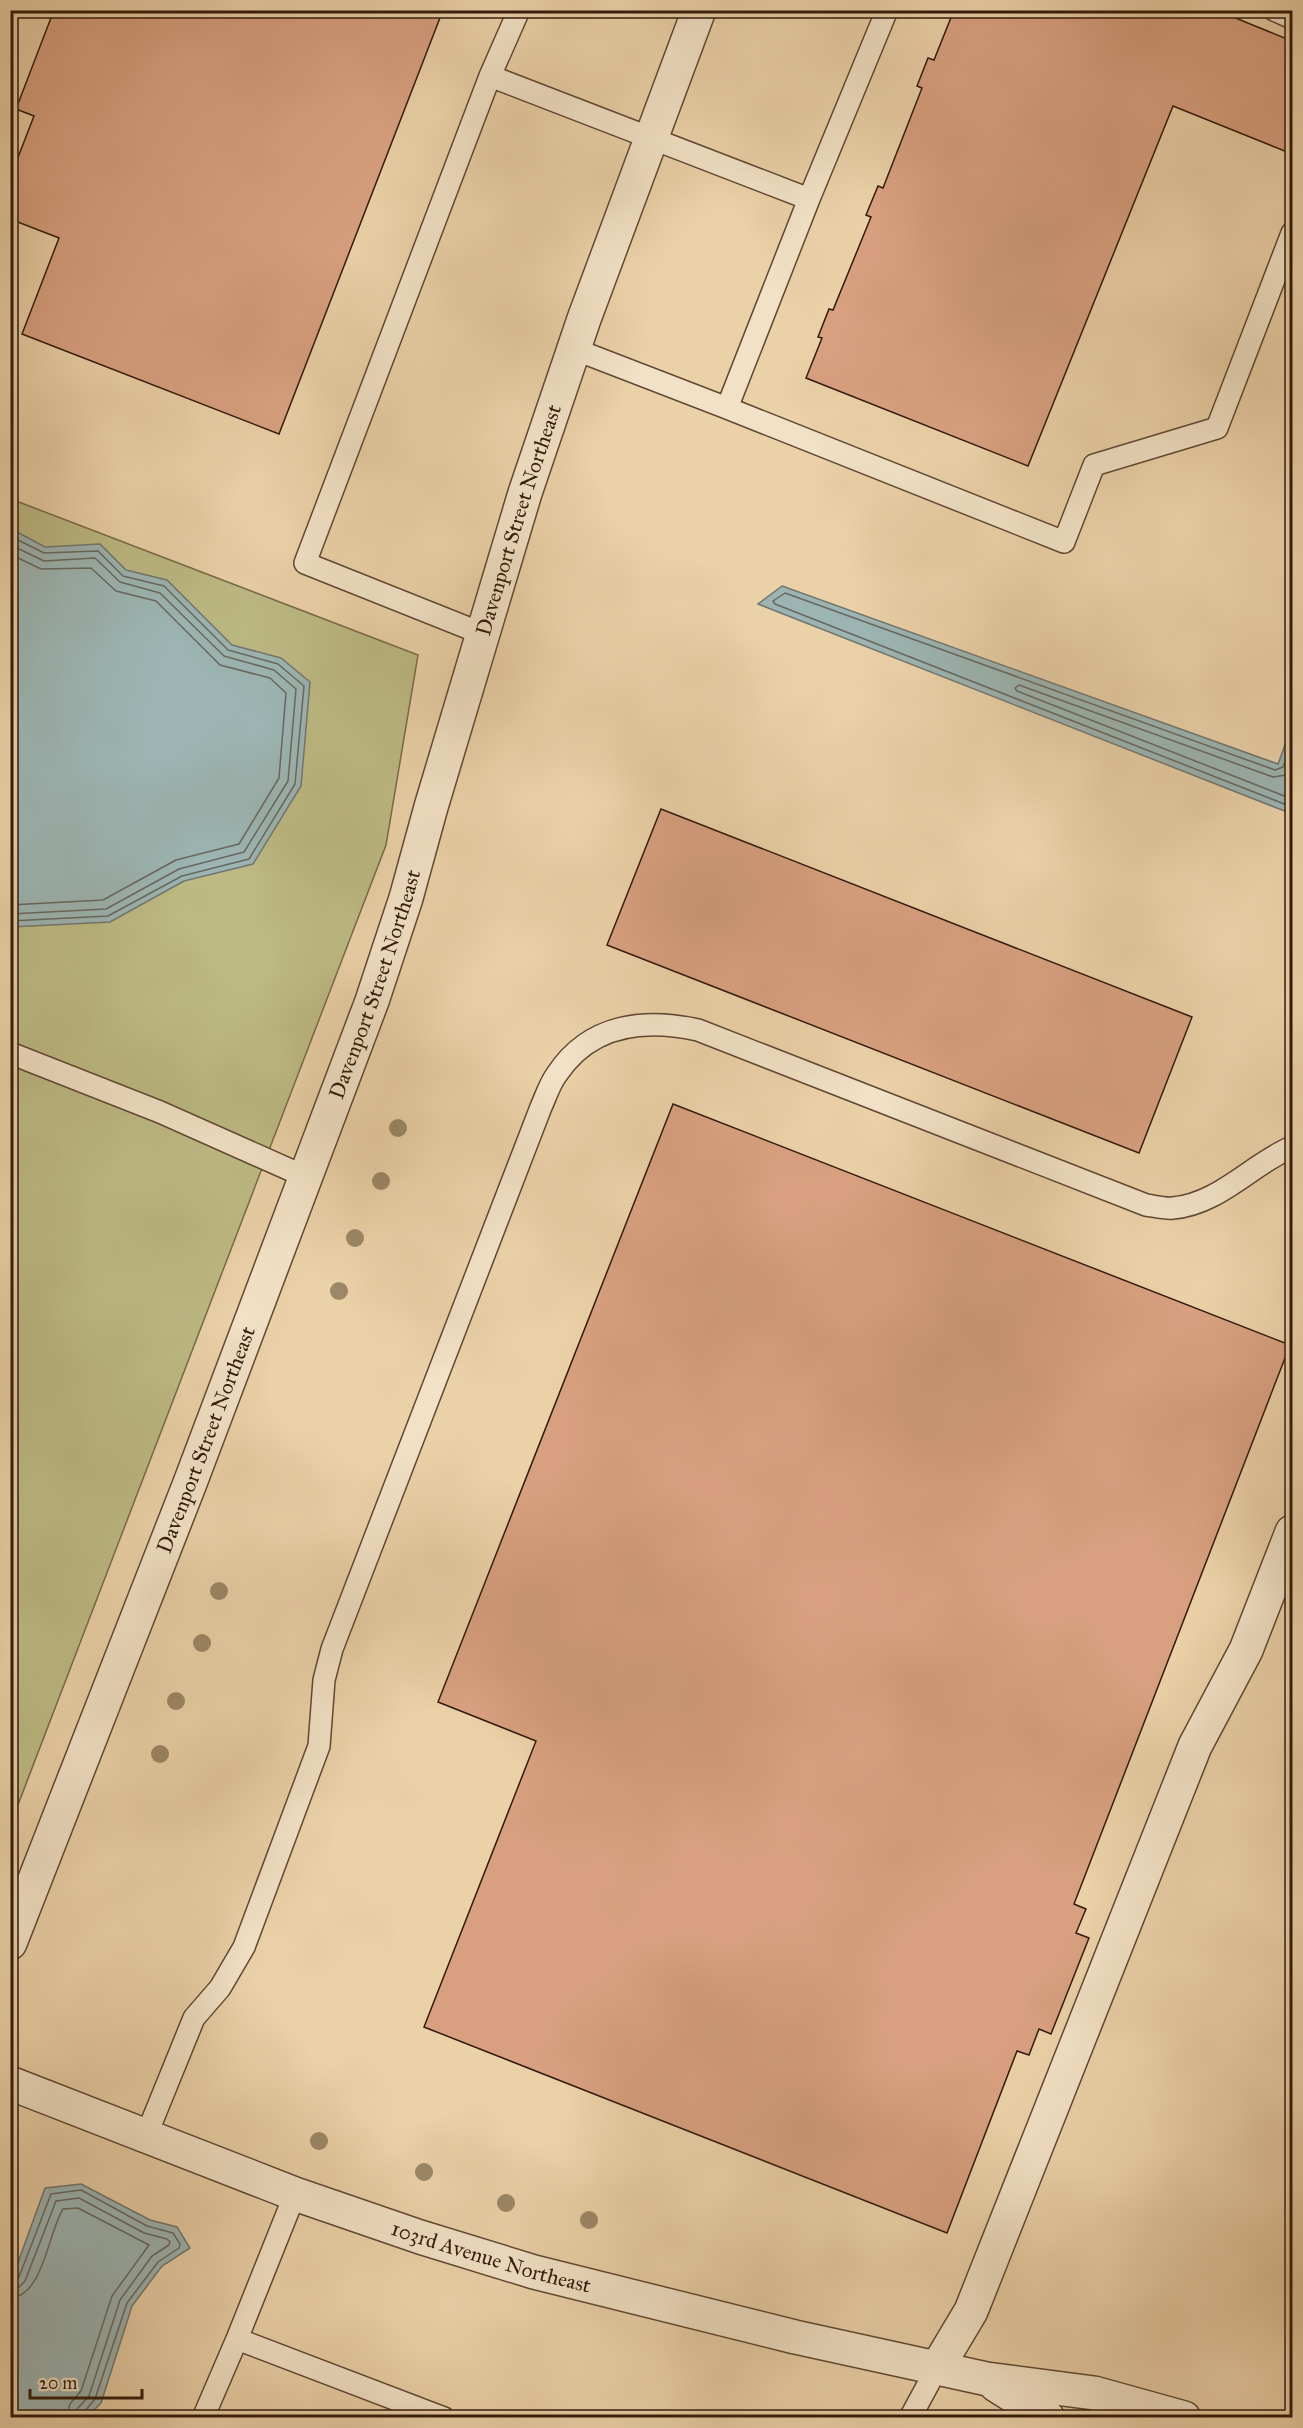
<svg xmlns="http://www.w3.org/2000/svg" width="1303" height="2428" viewBox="0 0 1303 2428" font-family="'IM FELL Great Primer',serif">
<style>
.green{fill:#bdba84;stroke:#786a48;stroke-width:1.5}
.water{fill:#9cb5b3;stroke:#727770;stroke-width:1.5}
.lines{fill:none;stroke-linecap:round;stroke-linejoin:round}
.shore{stroke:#676860;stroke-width:1.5}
.building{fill:#d8a080;stroke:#321b0c;stroke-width:1.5}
.service-casing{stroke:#604833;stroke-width:24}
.minor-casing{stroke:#604833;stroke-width:36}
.tertiary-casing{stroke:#604833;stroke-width:36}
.path{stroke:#321b0c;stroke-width:4;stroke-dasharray:1.5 3;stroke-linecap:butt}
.service{stroke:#f2e1c6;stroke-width:21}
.minor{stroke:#f2e1c6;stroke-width:33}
.tertiary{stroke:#f2e1c6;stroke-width:33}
.tree{fill:#9c8766}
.labels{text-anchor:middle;stroke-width:4.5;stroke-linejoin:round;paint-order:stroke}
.street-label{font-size:21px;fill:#321b0c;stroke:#f2e1c6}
</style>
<rect width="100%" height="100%" fill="#ebd1a8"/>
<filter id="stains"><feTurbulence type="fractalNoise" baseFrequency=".00333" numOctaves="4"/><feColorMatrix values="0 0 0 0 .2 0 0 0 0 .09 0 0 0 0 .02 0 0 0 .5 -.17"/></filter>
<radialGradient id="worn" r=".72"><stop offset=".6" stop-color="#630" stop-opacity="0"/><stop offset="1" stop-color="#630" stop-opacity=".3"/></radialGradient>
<!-- green -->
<path class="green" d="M11 499 418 655 386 845 11 1823Z"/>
<!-- water -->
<path class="water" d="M19 533 45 547 100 544 126 570 167 580 232 645 281 658 310 682 301 786 253 864 184 881 110 922 11 927 10 535Z
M782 586 1278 764 1292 726V814L758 604Z
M81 2184 150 2220 177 2227 190 2248 162 2266 132 2306 101 2403 87 2417H11V2282L45 2188Z"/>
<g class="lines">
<!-- shore -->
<path class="shore" d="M10 540H18L44 553 98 551 123 576 164 586 228 650 278 664 304 686 295 784 249 859 182 876 108 916 10 921
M10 548H17L44 561 95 558 120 582 160 593 224 656 274 670 296 689 288 781 244 852 179 869 106 909 10 914
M10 557H16L41 569 91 568 116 591 156 601 220 665 270 678 286 693 279 778 239 844 176 860 103 900 10 905
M1292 743 1283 767 1275 770 785 593 773 601 775 604 1292 807
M1292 765 1286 775 1273 777 1019 685 1015 688 1017 691 1292 799
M10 2281 19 2277 51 2194 81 2190 147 2226 173 2233 180 2244 179 2248 158 2262 127 2303 95 2399 84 2412 83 2418
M10 2289 19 2287 25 2281 56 2201 79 2198 144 2233 167 2239 170 2242 169 2245 152 2256 120 2300 89 2396 77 2409 75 2418
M10 2298C43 2297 48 2233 63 2209L78 2208 149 2245 112 2296 81 2391 70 2404 66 2418"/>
</g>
<!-- building -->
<path class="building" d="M54 10H443L279 434 22 334 59 238 10 219V178L34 116 16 109Z
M954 10H1216L1292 41V154L1173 106 1028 466 806 378 822 338 818 337 829 309 833 310 871 217 866 215 878 186 883 188 922 88 917 86 928 58 934 60Z
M661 809 1192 1017 1139 1153 607 945Z
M673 1104 1290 1345 1074 1904 1086 1909 1076 1933 1089 1938 1051 2034 1039 2029 1029 2055 1017 2051 947 2233 424 2027 536 1741 438 1702Z"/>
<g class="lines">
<!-- service casing -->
<g class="service-casing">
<path id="service" d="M519 10 490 76 809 199 727 408 1064 542 1094 465 1217 428 1292 233
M1274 10 1292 18
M809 199 887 10
M574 349 727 408
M483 634 305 563 490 76
M10 1053 160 1112 306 1177
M146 2136 194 2018 220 1988 244 1947 319 1746 324 1680 332 1649 541 1107C546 1096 550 1083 557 1074 590 1024 644 1018 698 1030L1146 1205C1154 1206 1165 1209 1173 1208 1219 1204 1252 1164 1292 1147
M237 2339 444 2418
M203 2418 237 2339 295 2194
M910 2418 937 2368"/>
</g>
<!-- minor casing -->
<g class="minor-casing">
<path id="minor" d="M937 2368 971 2311 1195 1746 1246 1650 1292 1532"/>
</g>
<!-- tertiary casing -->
<g class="tertiary-casing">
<g id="tertiary">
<path id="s1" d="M10 1943 190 1483 372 1001 406 898 431 807 525 493 584 319 699 10"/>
<path id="s2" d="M10 2083 295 2194 420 2237 534 2272 795 2337 987 2379 1094 2393 1184 2418"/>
<path d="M996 2385 1048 2418"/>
</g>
</g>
<!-- path -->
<path class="path" d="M10 2143 13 2144"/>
<!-- service -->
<use href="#service" class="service"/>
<!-- minor -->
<use href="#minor" class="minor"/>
<!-- tertiary -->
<use href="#tertiary" class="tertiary"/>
</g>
<!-- trees -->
<g class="tree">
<circle cx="398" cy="1128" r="9"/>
<circle cx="381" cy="1181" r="9"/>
<circle cx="355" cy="1238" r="9"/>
<circle cx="339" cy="1291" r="9"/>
<circle cx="219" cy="1591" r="9"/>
<circle cx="202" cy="1643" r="9"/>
<circle cx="176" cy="1701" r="9"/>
<circle cx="160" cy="1754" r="9"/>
<circle cx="319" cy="2141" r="9"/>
<circle cx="424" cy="2172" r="9"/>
<circle cx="506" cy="2203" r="9"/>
<circle cx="589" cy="2220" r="9"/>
</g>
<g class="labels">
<!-- street labels -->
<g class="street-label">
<text dy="7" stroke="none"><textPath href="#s1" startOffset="1512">Davenport Street Northeast</textPath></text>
<text dy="7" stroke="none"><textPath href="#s1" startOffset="1026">Davenport Street Northeast</textPath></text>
<text dy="7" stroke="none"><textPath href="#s1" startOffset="540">Davenport Street Northeast</textPath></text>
<text dy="7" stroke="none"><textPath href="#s2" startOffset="512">103rd Avenue Northeast</textPath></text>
</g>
</g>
<!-- margin -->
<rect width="1303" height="2428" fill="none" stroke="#ebd1a8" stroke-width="36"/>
<rect x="12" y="12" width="1279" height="2404" fill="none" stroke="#321b0c" stroke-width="3"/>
<rect x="18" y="18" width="1267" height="2392" fill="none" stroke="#321b0c" stroke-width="1.5"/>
<!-- scale -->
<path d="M30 2389v9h112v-9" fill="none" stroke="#321b0c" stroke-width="3"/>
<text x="39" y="2389" font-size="18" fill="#321b0c" stroke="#f2e1c6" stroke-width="4.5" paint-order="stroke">20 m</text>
<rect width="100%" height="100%" filter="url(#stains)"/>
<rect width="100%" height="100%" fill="url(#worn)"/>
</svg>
